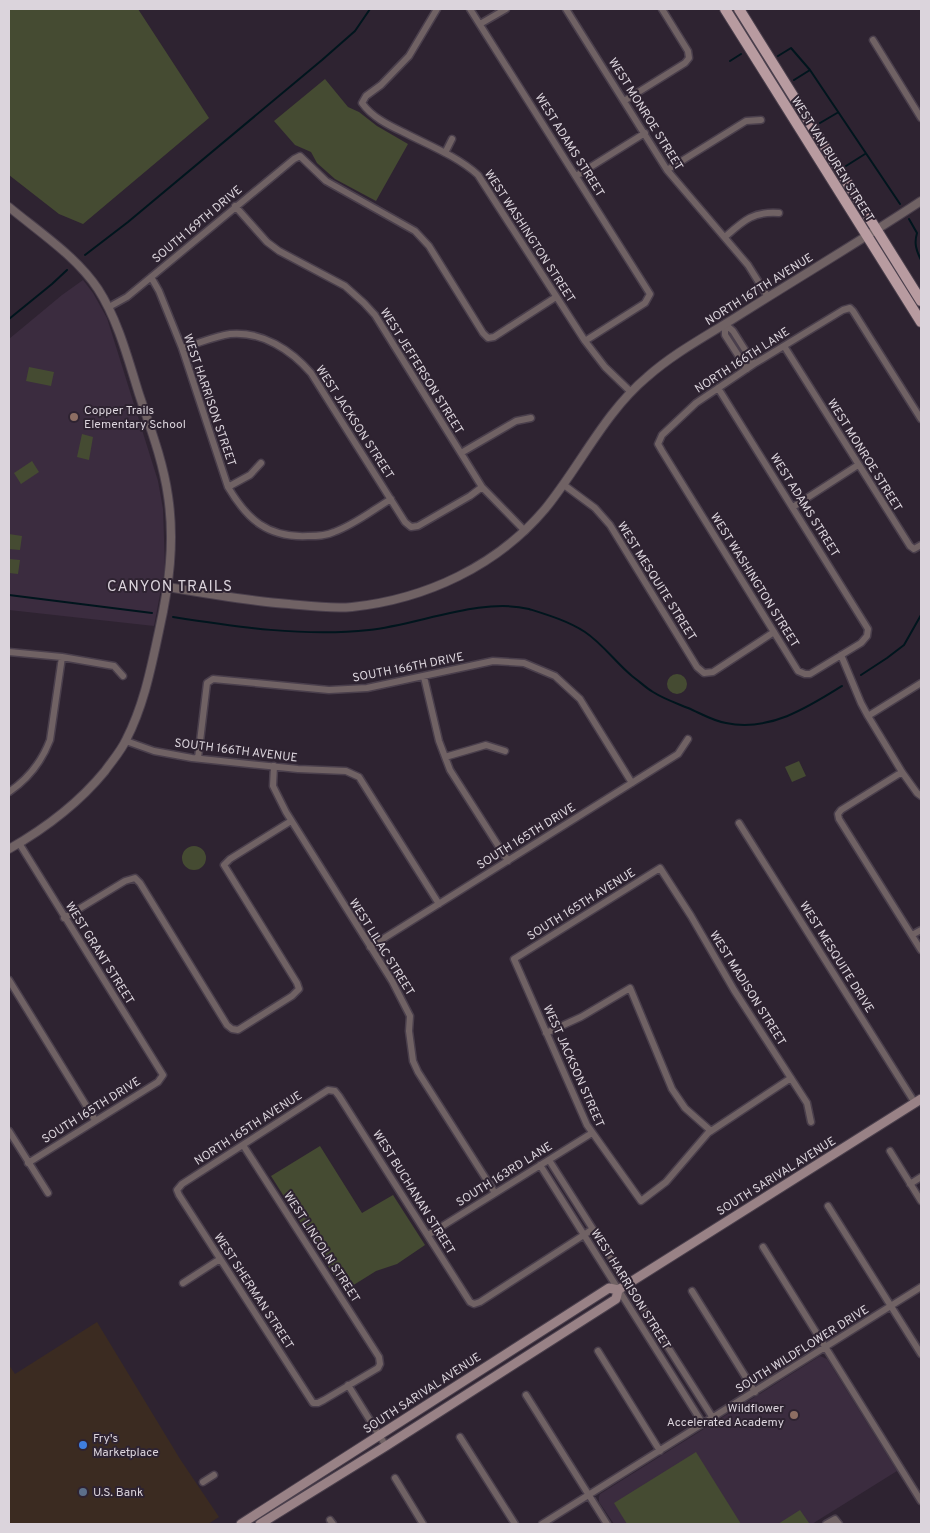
<svg xmlns="http://www.w3.org/2000/svg" width="930" height="1533" viewBox="0 0 930 1533" font-family="Overpass,sans-serif">
<style>
.commercial{fill:#3b2b21}
.built{fill:#3b2c3f}
.green{fill:#454b32}
.lines{fill:none;stroke-linecap:round;stroke-linejoin:round}
.stream{stroke:#00151d;stroke-width:2}
.minor-casing{stroke:#4a3f4c;stroke-width:9}
.tertiary-casing{stroke:#4a3f4c;stroke-width:10}
.secondary-casing{stroke:#4a3f4c;stroke-width:11}
.primary-casing{stroke:#4a3f4c;stroke-width:12}
.minor{stroke:#706264;stroke-width:6}
.tertiary{stroke:#706264;stroke-width:8}
.secondary{stroke:#998286;stroke-width:9}
.primary{stroke:#b89ba0;stroke-width:10}
.education-dot{fill:#8d6e63;stroke:#2e2331;stroke-width:2}
.shop-dot{fill:#3f7fe0;stroke:#2e2331;stroke-width:2}
.service-dot{fill:#5c6f8a;stroke:#2e2331;stroke-width:2}
.labels{text-anchor:middle;stroke-width:4;stroke-linejoin:round;paint-order:stroke}
.street-label{font-size:12px;fill:#dbd4dc;stroke:#2e2331}
.poi-label{font-size:12px;fill:#dbd4dc;stroke:#2e2331;text-anchor:start}
.quarter-label{font-size:15px;letter-spacing:1px;fill:#dbd4dc;stroke:#2e2331}
</style>
<rect width="100%" height="100%" fill="#2e2331"/>
<!-- commercial -->
<path class="commercial" d="M97 1322 180 1459 219 1517 208 1524H9V1365L15 1374Z"/>
<!-- built -->
<path class="built" d="M83 280 93 293 107 318 158 481 163 509 165 568 154 626 9 610V339L62 295Z
M820 1356 827 1359 897 1471 812 1524H614L599 1502V1497L600 1494Z"/>
<!-- green -->
<path class="green" d="M9 9H138L209 118 83 224 59 214 9 175Z
M325 79 348 107 359 112 377 126 408 144 376 201 335 179 317 163 311 152 295 145 274 121Z
M29 367 54 372 51 386 26 381Z
M82 434 93 437 89 460 77 457Z
M32 461 39 472 21 484 14 473Z
M9 534 22 536 20 550 9 549Z
M9 559 20 560 18 574 9 573Z
M667 684a10 10 0 1 1 20 0a10 10 0 1 1-20 0Z
M799 761 806 776 792 782 785 767Z
M182 858a12 12 0 1 1 24 0a12 12 0 1 1-24 0Z
M320 1146 362 1213 393 1195 425 1245 397 1264 376 1271 344 1291 271 1176Z
M696 1452 741 1524H627L614 1503Z
M800 1510 809 1523 806 1524H778Z"/>
<g class="lines">
<!-- stream -->
<path class="stream" d="M778 56 791 48 810 70 900 204
M730 61 741 54
M794 80 810 70
M820 123 837 113
M846 166 865 154
M909 219 917 233C914 243 916 250 921 260
M85 255 128 222 322 60 355 31 370 9
M9 319 52 284 67 270
M9 595 152 613
M173 617C237 627 304 637 369 630 418 625 481 597 529 609 548 615 568 621 585 632 603 644 616 663 632 676 639 681 646 688 653 692 664 699 676 703 688 708 700 713 713 721 726 723 769 732 807 708 842 686
M861 675 887 658 904 645 921 615"/>
<!-- minor casing -->
<g class="minor-casing">
<path id="minor" d="M437 9 409 56 381 85 366 96 362 103C372 117 388 125 403 132 428 145 457 156 478 175L585 341 605 367 631 392
M470 9 650 294 645 303 585 341
M566 9 667 170 748 265 768 297
M480 24 506 9
M873 40 921 118
M624 101 685 63 689 58 688 51 662 9
M445 153 452 139
M667 170 746 121 761 120
M576 176 645 133
M235 206 267 242 279 251 345 286 364 303 375 315 482 487 525 531
M725 237C743 221 753 211 779 213
M151 277 159 291 182 348 228 487C247 519 267 538 308 536 317 536 326 536 334 532 354 525 373 510 391 499
M109 307 127 297 294 159 300 156 326 181 415 231 429 246 483 333 488 338 494 337 556 297
M725 324V335L747 369
M725 324 733 331 754 364
M784 346 910 546 914 549 921 545
M182 348C197 344 215 336 230 334 262 331 291 350 311 373L405 522 411 527 418 526 470 496 482 487
M718 388 868 629 867 636 861 643 810 674H805L798 671 662 451 658 444 662 435 696 403 754 364 843 310 850 308 853 311 921 419
M461 453 516 421 531 418
M564 485 595 508 610 525 697 667 704 673 713 672 774 632
M228 487 250 475 261 463
M793 507 858 465
M9 652 62 657 114 666 123 676
M841 655 861 703 868 716 902 772 917 793 921 796
M424 677 439 741 450 770 508 861
M868 716 921 683
M126 741 154 751 192 758 298 769 346 771 359 777 439 904
M445 757 486 745 505 751
M198 758 207 683 213 679 329 690 367 688 493 661 524 663 555 676 580 699 632 783
M274 766 273 786 286 812 392 981 410 1016 409 1031 413 1061 418 1072 495 1193
M902 772 841 810 838 814 839 819 921 950
M9 792C28 779 42 761 50 740L62 657
M739 823 915 1103
M19 843 163 1075 158 1082 28 1163
M64 918 125 881 135 878 140 883 227 1025 232 1029 238 1030 292 996 299 989 297 983 224 865 230 859 291 821
M912 935 921 930
M370 947 678 754 688 739
M9 980 95 1120
M546 1033 581 1017 630 988 672 1089 685 1108 711 1131
M791 1078 708 1133 666 1182 641 1201 587 1125 514 959 660 868 691 916 734 990 807 1103 811 1122
M9 1131 48 1193
M243 1145 379 1357 380 1364 378 1368 324 1400 318 1403H313L179 1195 177 1190 182 1184 328 1090 335 1091 339 1096 470 1302 474 1304 480 1302 593 1229
M890 1151 921 1201
M549 1160 713 1418
M540 1165 703 1424
M910 1184 921 1177
M828 1206 921 1354
M428 1235 592 1133
M763 1247 921 1501
M183 1283 220 1259
M692 1291 755 1392
M598 1351 660 1451
M348 1385 386 1446
M526 1395 607 1524
M460 1437 515 1524
M395 1478 423 1524
M203 1482 214 1475
M330 1520 333 1524
M542 1524 921 1287
M826 1524 835 1519 839 1524"/>
</g>
<!-- tertiary casing -->
<g class="tertiary-casing">
<path id="tertiary" d="M9 207C39 232 76 256 98 289 118 320 128 359 139 394 150 427 163 461 168 496 175 542 169 586 159 631 151 668 144 705 126 740 121 751 112 761 105 771 78 804 46 828 9 849
M168 587C208 594 248 601 289 604 310 606 331 609 352 607 426 599 497 566 545 509 580 466 605 412 647 377 675 352 710 334 741 314 801 276 862 240 921 201"/>
</g>
<!-- secondary casing -->
<g class="secondary-casing">
<path id="secondary" d="M241 1524 609 1288 618 1290 921 1099
M260 1524 386 1446 616 1299 618 1290"/>
</g>
<!-- primary casing -->
<g class="primary-casing">
<path id="primary" d="M725 9 921 322
M739 9 921 301"/>
</g>
<!-- minor -->
<use href="#minor" class="minor"/>
<!-- tertiary -->
<use href="#tertiary" class="tertiary"/>
<!-- secondary -->
<use href="#secondary" class="secondary"/>
<!-- primary -->
<use href="#primary" class="primary"/>
</g>
<!-- markers -->
<g class="education-dot">
<circle cx="74" cy="417" r="5"/>
<circle cx="794" cy="1415" r="5"/>
</g>
<circle class="shop-dot" cx="83" cy="1445" r="5"/>
<circle class="service-dot" cx="83" cy="1492" r="5"/>
<g class="labels">
<!-- street labels -->
<g class="street-label">
<text transform="translate(646 114) rotate(58)" y="4">WEST MONROE STREET</text>
<text transform="translate(570 145) rotate(58)" y="4">WEST ADAMS STREET</text>
<text transform="translate(833 159) rotate(58)" y="4">WEST VAN BUREN STREET</text>
<text transform="translate(197 224) rotate(-40)" y="4">SOUTH 169TH DRIVE</text>
<text transform="translate(530 236) rotate(57)" y="4">WEST WASHINGTON STREET</text>
<text transform="translate(759 289) rotate(-32)" y="4">NORTH 167TH AVENUE</text>
<text transform="translate(742 360) rotate(-33)" y="4">NORTH 166TH LANE</text>
<text transform="translate(422 371) rotate(58)" y="4">WEST JEFFERSON STREET</text>
<text transform="translate(210 400) rotate(71)" y="4">WEST HARRISON STREET</text>
<text transform="translate(355 422) rotate(57)" y="4">WEST JACKSON STREET</text>
<text transform="translate(865 455) rotate(58)" y="4">WEST MONROE STREET</text>
<text transform="translate(805 505) rotate(58)" y="4">WEST ADAMS STREET</text>
<text transform="translate(755 580) rotate(58)" y="4">WEST WASHINGTON STREET</text>
<text transform="translate(657 581) rotate(58)" y="4">WEST MESQUITE STREET</text>
<text transform="translate(408 667) rotate(-11)" y="4">SOUTH 166TH DRIVE</text>
<text transform="translate(236 750) rotate(7)" y="4">SOUTH 166TH AVENUE</text>
<text transform="translate(526 836) rotate(-32)" y="4">SOUTH 165TH DRIVE</text>
<text transform="translate(581 904) rotate(-32)" y="4">SOUTH 165TH AVENUE</text>
<text transform="translate(382 947) rotate(58)" y="4">WEST LILAC STREET</text>
<text transform="translate(100 953) rotate(58)" y="4">WEST GRANT STREET</text>
<text transform="translate(837 957) rotate(58)" y="4">WEST MESQUITE DRIVE</text>
<text transform="translate(748 988) rotate(58)" y="4">WEST MADISON STREET</text>
<text transform="translate(574 1066) rotate(66)" y="4">WEST JACKSON STREET</text>
<text transform="translate(91 1110) rotate(-32)" y="4">SOUTH 165TH DRIVE</text>
<text transform="translate(248 1128) rotate(-33)" y="4">NORTH 165TH AVENUE</text>
<text transform="translate(504 1174) rotate(-32)" y="4">SOUTH 163RD LANE</text>
<text transform="translate(776 1176) rotate(-32)" y="4">SOUTH SARIVAL AVENUE</text>
<text transform="translate(414 1192) rotate(58)" y="4">WEST BUCHANAN STREET</text>
<text transform="translate(322 1247) rotate(57)" y="4">WEST LINCOLN STREET</text>
<text transform="translate(631 1289) rotate(58)" y="4">WEST HARRISON STREET</text>
<text transform="translate(254 1291) rotate(57)" y="4">WEST SHERMAN STREET</text>
<text transform="translate(802 1349) rotate(-32)" y="4">SOUTH WILDFLOWER DRIVE</text>
<text transform="translate(422 1393) rotate(-33)" y="4">SOUTH SARIVAL AVENUE</text>
</g>
<!-- poi labels -->
<g class="poi-label">
<text x="84" y="414">Copper Trails<tspan x="84" dy="14">Elementary School</tspan></text>
<text x="784" y="1412" text-anchor="end">Wildflower<tspan x="784" dy="14">Accelerated Academy</tspan></text>
<text x="93" y="1442">Fry's<tspan x="93" dy="14">Marketplace</tspan></text>
<text x="93" y="1496">U.S. Bank</text>
</g>
<!-- quarter labels -->
<g class="quarter-label">
<text x="170" y="591">CANYON TRAILS</text>
</g>
</g>
<!-- border -->
<rect width="930" height="1533" fill="none" stroke="#dbd4dc" stroke-width="20"/>
</svg>
